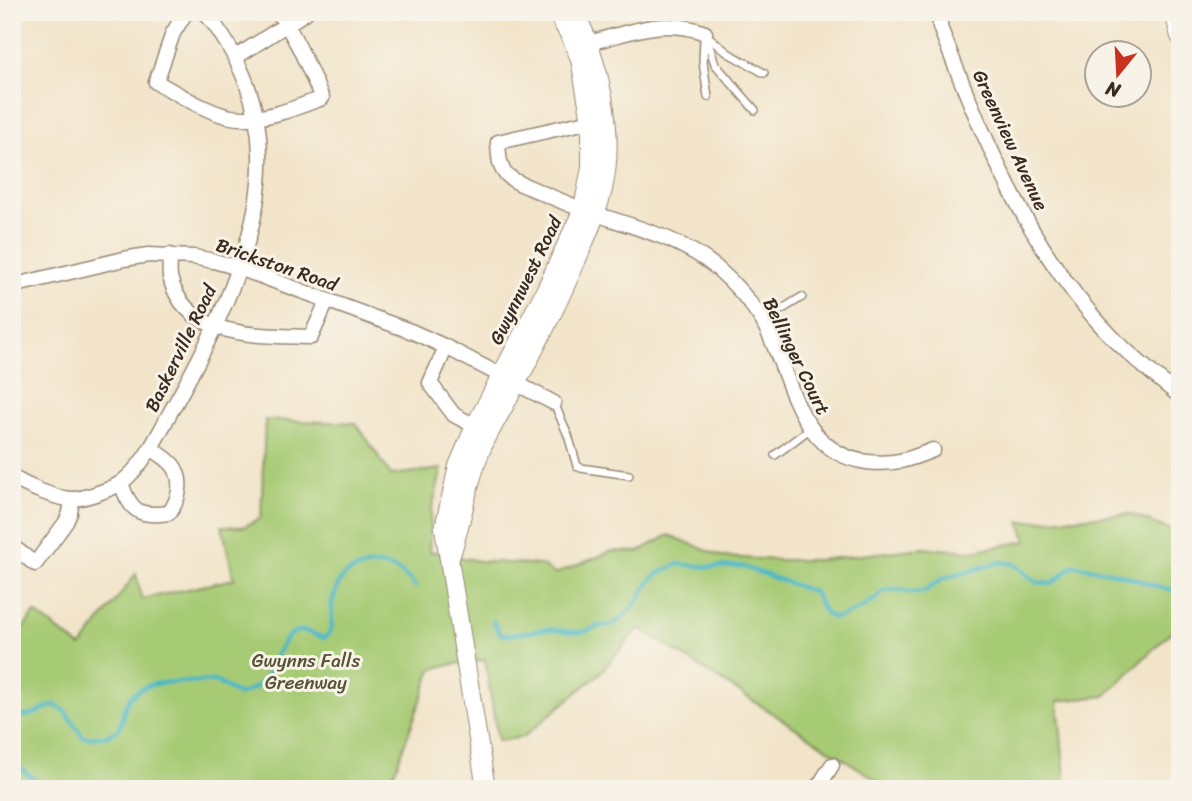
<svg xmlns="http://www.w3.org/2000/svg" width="1192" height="801" viewBox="0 0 1192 801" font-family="Sriracha,sans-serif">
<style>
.green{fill:#a7cb74;stroke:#717a49;stroke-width:2}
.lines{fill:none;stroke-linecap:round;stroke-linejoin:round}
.stream{stroke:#4bb8c5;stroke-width:4.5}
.service-casing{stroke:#968774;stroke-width:10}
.minor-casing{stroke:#968774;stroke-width:17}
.tertiary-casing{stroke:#968774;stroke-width:20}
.service{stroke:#fff;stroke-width:7}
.minor{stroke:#fff;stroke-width:14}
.tertiary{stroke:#fff;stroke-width:18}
.labels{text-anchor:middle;stroke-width:6;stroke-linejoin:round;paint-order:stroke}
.street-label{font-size:19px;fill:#3b2a1e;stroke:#f7f3e8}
.park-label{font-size:19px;fill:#565234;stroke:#f7f3e8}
</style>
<rect width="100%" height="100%" fill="#f7f3e8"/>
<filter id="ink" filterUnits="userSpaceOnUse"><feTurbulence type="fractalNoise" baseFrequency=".0143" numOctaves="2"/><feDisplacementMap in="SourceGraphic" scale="14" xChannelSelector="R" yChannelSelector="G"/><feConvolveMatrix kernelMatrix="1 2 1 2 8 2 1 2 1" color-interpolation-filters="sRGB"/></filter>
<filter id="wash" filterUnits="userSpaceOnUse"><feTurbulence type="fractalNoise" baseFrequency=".00686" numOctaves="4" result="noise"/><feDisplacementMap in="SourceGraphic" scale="28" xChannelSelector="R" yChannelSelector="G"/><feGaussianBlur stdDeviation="1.57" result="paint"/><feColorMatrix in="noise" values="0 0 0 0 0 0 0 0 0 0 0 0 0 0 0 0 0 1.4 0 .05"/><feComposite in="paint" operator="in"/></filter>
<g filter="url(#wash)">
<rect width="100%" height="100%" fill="#f2e4c9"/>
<!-- green -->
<path class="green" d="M265 420 356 423 391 475 442 469 431 512 429 551 479 561 541 565 555 574 612 551 638 552 669 535 723 557 778 560H819L922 548 972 551 1027 541 1020 522 1131 514 1180 534V626L1178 625 1105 696 1058 701 1066 789H891L639 628 599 674 523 737 498 741 485 660 442 666 432 670 388 789H12V642L35 613 81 647 136 574 142 599 234 579 222 526 243 527 261 518Z"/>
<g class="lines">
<!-- stream -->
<path class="stream" d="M493 621 500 634 508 635 548 629 570 632H584L599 626 610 625 620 620 635 605 650 581 659 573 679 564 708 567 741 566 814 592C819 599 821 612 829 616 841 623 875 601 883 591L895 589 910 592 924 591 944 578 1001 562 1013 564 1022 570 1036 582 1051 584 1074 565 1120 574 1162 588 1180 591
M12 702C21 731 41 706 55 705L65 711 83 737C92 738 96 738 105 736 108 734 112 734 115 732 128 724 116 700 143 688 162 679 193 683 214 681 223 684 230 691 239 695 247 691 257 688 263 681 275 667 280 629 303 631 309 631 318 636 324 638 337 630 330 616 332 603 334 595 338 583 343 577 346 573 352 571 357 569 380 560 401 567 415 586
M12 762 35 780 41 789"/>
</g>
</g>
<g filter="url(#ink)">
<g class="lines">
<!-- service casing -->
<g class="service-casing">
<path id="service" d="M705 33 715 64 755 110
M705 34 728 53 764 73
M704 38 703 62 708 97
M763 321 802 297
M554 403 568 435 577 466 581 468 629 475
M775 455 811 428"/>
</g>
<!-- minor casing -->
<g class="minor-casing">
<path id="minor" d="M186 12 173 33 156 82C177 93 208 113 231 117 262 122 293 109 322 98 309 69 297 38 278 12
M940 12V27C982 135 1029 252 1112 337 1133 358 1156 377 1180 396
M581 47 589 43C630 32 664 17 705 33
M236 57 306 12
M600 119 498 142C499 152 498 165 505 173 514 183 530 187 542 193 560 201 578 208 596 214 640 229 680 238 717 268 734 283 750 301 762 320 791 370 795 453 867 462 894 465 908 460 933 450
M170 255C170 263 169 270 170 277 185 340 261 335 311 337L327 301
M12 286 124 259 148 255 193 257 214 261 239 268 413 332 446 347 554 403
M446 347 430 383 454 415 485 431
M12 477C26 486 56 499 72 499 83 499 113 489 122 482 144 465 157 437 170 413 211 340 263 239 260 154 259 101 238 53 205 12
M121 483C131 512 139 517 169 513 178 501 183 485 176 470 172 461 159 454 151 448
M12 546 35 564 66 522 70 513 72 499
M817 789 832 765"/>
</g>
<!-- tertiary casing -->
<g class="tertiary-casing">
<path id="tertiary" d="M1174 12 1180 36
M450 558C462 522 467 484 481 450 491 427 505 406 516 384 538 343 559 302 577 259 587 236 597 213 603 189 616 132 600 63 575 12
M486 789 444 528 458 466 475 426 546 289 583 209 591 167V121L580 59 571 37 556 12"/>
</g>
<!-- service -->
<use href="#service" class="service"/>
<!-- minor -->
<use href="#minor" class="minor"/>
<!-- tertiary -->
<use href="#tertiary" class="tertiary"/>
</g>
</g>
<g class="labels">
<!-- street labels -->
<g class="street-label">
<text transform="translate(1011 140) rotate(65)" y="7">Greenview Avenue</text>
<text transform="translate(277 264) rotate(19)" y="7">Brickston Road</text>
<text transform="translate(525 280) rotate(-64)" y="7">Gwynnwest Road</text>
<text transform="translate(180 348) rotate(-64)" y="7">Baskerville Road</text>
<text transform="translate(797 356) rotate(64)" y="7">Bellinger Court</text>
</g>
<!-- park labels -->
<g class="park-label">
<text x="306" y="667">Gwynns Falls<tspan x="306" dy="22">Greenway</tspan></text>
</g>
</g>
<!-- margin -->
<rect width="1192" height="801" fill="none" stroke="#f7f3e8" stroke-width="42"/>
<!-- north arrow -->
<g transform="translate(1118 74) rotate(198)"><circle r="33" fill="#f7f3e8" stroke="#aca397" stroke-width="2"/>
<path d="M0-5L12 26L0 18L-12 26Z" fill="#c8321e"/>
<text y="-10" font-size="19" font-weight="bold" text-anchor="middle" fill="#3b2a1e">N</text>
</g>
</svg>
